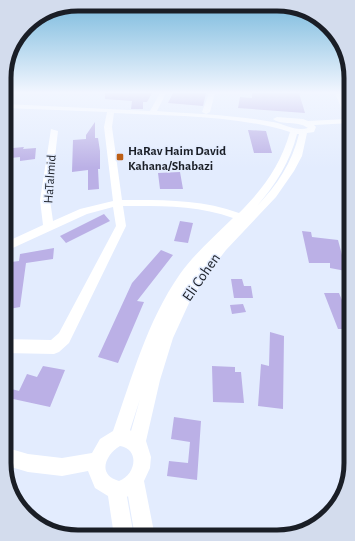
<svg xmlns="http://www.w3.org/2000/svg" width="355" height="541" viewBox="0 0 355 541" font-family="'Alegreya Sans',sans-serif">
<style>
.building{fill:#bbb0e6}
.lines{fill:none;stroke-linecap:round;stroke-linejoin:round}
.minor{fill:#fff;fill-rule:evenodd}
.poi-dot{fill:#bd5f15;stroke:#e3ecfe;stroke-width:1.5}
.labels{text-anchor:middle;stroke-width:3;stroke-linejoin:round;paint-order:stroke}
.far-poi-label{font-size:13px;font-weight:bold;fill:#1a1e26;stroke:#e3ecfe;text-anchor:start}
.far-street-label{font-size:13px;fill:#1a1e26;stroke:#e3ecfe}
.street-label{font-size:15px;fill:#1a1e26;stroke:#e3ecfe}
.rim{fill:none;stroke:#1a1e26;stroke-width:5}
</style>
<rect width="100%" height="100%" fill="#e3ecfe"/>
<!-- building -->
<path class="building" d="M105 93H152L147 102H143V109H131L132 101 105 99Z
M173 93H206L203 106 168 103Z
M252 93H299L305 113 238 108 240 97 252 98Z
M95 122V138H98L100 151V169H98L99 189 88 190V170L72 172 73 140 86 139V135Z
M248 130 266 131 272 153H254Z
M24 147 23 149 36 148 35 159 20 161V157L11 158 13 148Z
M180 172 183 189H160L158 173Z
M104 214 110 221 66 243 60 236Z
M180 221 193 223 188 243 174 241Z
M302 231 311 232 312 237 338 240 342 255 351 257V272L330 268V263H309Z
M54 248 53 259 26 263 20 307 4 310 11 262 19 261 20 254Z
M161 250 173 255 137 301 144 302 118 363 98 357 132 283Z
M231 279H242L244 286H251L253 298H234Z
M324 293H339L349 317H351V329H338Z
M243 304 246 312 232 314 230 305Z
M270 332 284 336 283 409 258 406 261 364 269 366Z
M43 366 65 370 50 407 4 397V387L19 391 27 374 37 377Z
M212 366 235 367V372H241L244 403 213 402Z
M174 417 201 421 197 480 167 476 169 461 188 463 190 442 171 439Z"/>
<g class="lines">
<!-- minor -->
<path class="minor" d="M8 93H14L5 101V96Z
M160 93H166L157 111C196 114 235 115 273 122 285 124 296 132 308 128 297 120 282 126 273 119L277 117 303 119 308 121 346 119 335 93H341L351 113V123L314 125 316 127 314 132 307 133 302 156 294 171 276 197 226 250 206 276 189 303 173 338 160 380 146 441 151 457 150 468 144 481 155 537H135L128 496 127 497 134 537 114 536 108 496 95 488 88 471 62 476 28 472 4 465V447L28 454 62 458 92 453 100 439 113 431C132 378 147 321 180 274 195 253 215 236 233 218 198 205 160 206 123 206L126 226 69 343 59 352 54 354 4 353V339L51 340 59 333 116 226 113 207 87 214 4 252V243L43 225 40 200 51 129 58 131 50 200 53 221 80 209 113 201 104 127 107 112 5 108V104L150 111ZM114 113C169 116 237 115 290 132 280 166 264 188 239 213 201 199 162 200 122 200L112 127ZM297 134H299C292 163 277 185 257 206 276 184 290 162 297 134ZM140 399 131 431 130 430ZM120 446C140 449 136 475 119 481 97 475 105 455 120 446Z
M209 93H215L210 112 206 114 202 112Z"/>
</g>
<!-- sky -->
<linearGradient id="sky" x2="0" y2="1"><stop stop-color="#7abadd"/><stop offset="0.55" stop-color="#f2f6ff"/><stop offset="1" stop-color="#f2f6ff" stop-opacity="0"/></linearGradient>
<rect width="355" height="168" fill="url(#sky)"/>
<!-- markers -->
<rect class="poi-dot" x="116" y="153" width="8" height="8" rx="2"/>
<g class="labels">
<!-- far-poi labels -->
<g class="far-poi-label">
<text x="128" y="155">HaRav Haim David<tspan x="128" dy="15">Kahana/Shabazi</tspan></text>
</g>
<!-- far-street labels -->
<g class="far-street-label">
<text transform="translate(49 179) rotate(-86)" y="5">HaTalmid</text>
</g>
<!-- street labels -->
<g class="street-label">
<text transform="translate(201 277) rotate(-55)" y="5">Eli Cohen</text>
</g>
</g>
<!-- crop -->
<path d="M0 0H355V541H0ZM78 11H277A67 67 0 0 1 344 78V463A67 67 0 0 1 277 530H78A67 67 0 0 1 11 463V78A67 67 0 0 1 78 11Z" fill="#d3dced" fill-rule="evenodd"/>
<path class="rim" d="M78 11H277A67 67 0 0 1 344 78V463A67 67 0 0 1 277 530H78A67 67 0 0 1 11 463V78A67 67 0 0 1 78 11Z"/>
</svg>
